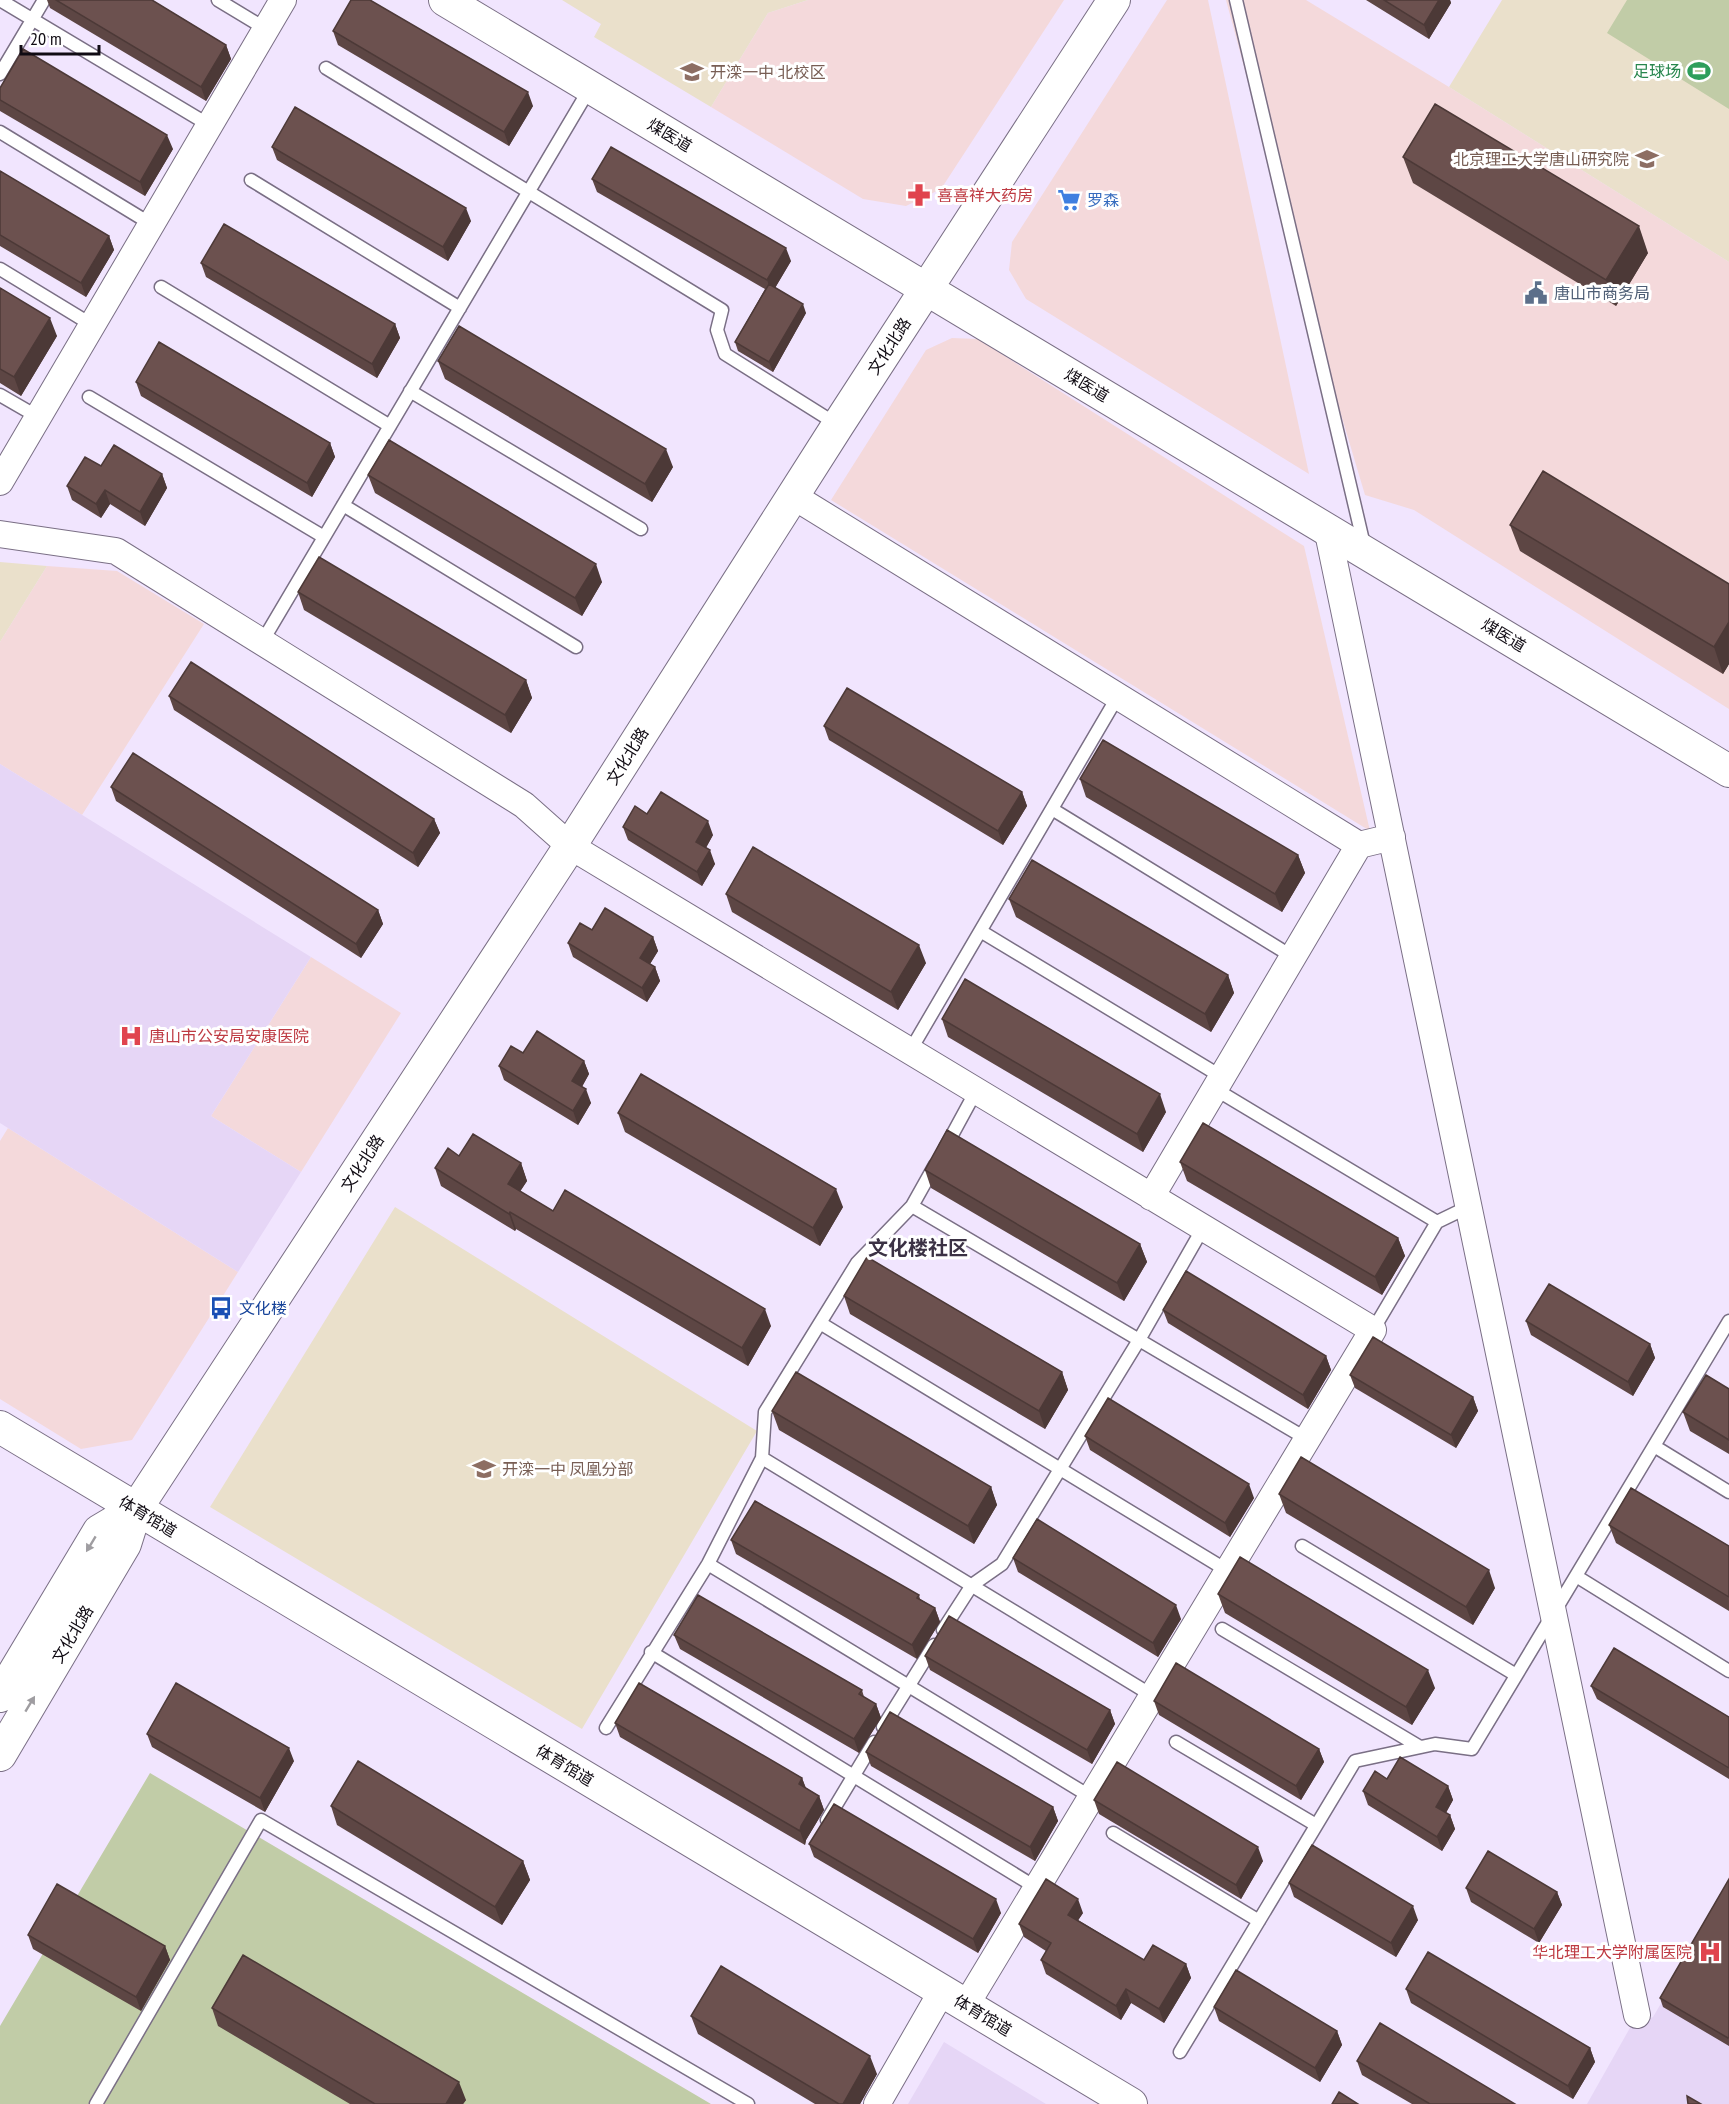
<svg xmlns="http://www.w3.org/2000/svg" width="1729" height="2104" viewBox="0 0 1729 2104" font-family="'PT Sans Narrow','Noto Sans SC',sans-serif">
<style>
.commercial{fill:#f4d9db}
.built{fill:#e6d6f6}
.education{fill:#eae0cb}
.green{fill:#c1cca7}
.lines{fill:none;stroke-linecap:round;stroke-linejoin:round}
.service-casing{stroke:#7a6f85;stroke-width:15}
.minor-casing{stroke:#7a6f85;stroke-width:28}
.tertiary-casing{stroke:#7a6f85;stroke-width:34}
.service{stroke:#fff;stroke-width:12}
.minor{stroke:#fff;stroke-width:26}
.tertiary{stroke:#fff;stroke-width:32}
.wall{fill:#5d4644}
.shaded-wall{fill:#4c3937}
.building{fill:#6c514f;stroke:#4c3937;stroke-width:1.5}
.oneway{fill:#9f9da1}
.labels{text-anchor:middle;stroke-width:6;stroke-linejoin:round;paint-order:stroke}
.leisure-label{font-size:16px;fill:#27864d;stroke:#fff;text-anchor:end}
.education-label{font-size:16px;fill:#785e54;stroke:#fff;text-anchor:start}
.street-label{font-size:16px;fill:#100b13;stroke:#fff}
.health-label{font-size:16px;fill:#be3a42;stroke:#fff;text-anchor:start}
.shop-label{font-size:16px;fill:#366cbe;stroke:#fff;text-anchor:start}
.service-label{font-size:16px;fill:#4e5e75;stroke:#fff;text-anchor:start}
.transit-label{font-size:16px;fill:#164399;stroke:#fff;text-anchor:start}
.quarter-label{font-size:20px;font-weight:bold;fill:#3b3144;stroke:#fff}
</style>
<rect width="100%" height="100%" fill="#f1e5fe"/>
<!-- commercial -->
<path class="commercial" d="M808 0H1064L941 189 906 206 863 199 711 107 768 13Z
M1167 0H1208L1309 474 1026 299 1009 270 1012 242Z
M1226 0H1306L1449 87 1729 262V709L1414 510 1365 495 1307 300Z
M952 338 978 339 1304 546 1370 831 831 500 926 350Z
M47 566 117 571 204 624 82 815 0 764V642Z
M311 957 401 1013 301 1172 211 1116Z
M8 1128 238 1272 132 1440 81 1449 0 1399V1141Z"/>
<!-- built -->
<path class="built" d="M0 764 311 957 211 1116 301 1172 238 1272 0 1123Z
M1729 1888V2104H1587L1631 2026 1653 2017Z
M944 2042 1046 2104H908Z"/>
<!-- education -->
<path class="education" d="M562 0H808L768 13 711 107 594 37 601 24Z
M1502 0H1729V262L1449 87Z
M0 562 47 566 0 642Z
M395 1207 757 1431 582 1729 210 1507Z"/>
<!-- green -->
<path class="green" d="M1627 0H1729V109L1607 33Z
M150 1773 711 2104H0V2026Z"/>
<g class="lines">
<!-- service casing -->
<g class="service-casing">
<path id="service" d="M0 0 209 125
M218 0 266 29
M1236 0 1364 545
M326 68 722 310 717 330 725 354 838 425
M0 74 44 0
M0 132 151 224
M251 180 460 308
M0 269 92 325
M161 287 390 426
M410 391 641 529
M0 395 38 417
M89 397 324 537
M343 505 576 647
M262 642 590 88
M1052 809 1293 957
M982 932 1222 1077
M910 1051 1118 696
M1215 1089 1437 1222
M945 1148 976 1091
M935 1165 912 1206 857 1263 765 1412 762 1458 1153 1696
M912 1206 1307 1439
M820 1323 1228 1571
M1373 1330 1437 1222 1468 1207
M1654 1446 1729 1492
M1302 1546 1516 1675
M708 1564 1091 1797
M1576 1576 1729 1671
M1222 1629 1420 1747
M943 1630 972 1585 1002 1564 1139 1340 1203 1228
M651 1652 1037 1888
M883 1727 934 1645
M606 1728 708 1564 762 1458
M1176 1742 1316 1825
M827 1820 874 1742
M1113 1833 1259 1921
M1180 2052 1355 1761 1435 1744 1472 1749 1729 1321
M96 2104 261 1820 748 2104"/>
</g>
<!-- minor casing -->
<g class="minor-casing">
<path id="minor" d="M0 482 283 0
M793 496 1359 845 1392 837
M1327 528 1637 2015
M0 534 116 551 524 805 570 846 1373 1330 966 2005
M1151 1197 1359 845
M877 2104 942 1991"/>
</g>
<!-- tertiary casing -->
<g class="tertiary-casing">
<path id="tertiary" d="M445 0 1729 771
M0 1427 1131 2104
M0 1696 99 1531 136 1509
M0 1755 125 1544 136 1509 570 846 838 425 1114 0"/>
</g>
<!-- service -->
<use href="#service" class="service"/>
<!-- minor -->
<use href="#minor" class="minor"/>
<!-- tertiary -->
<use href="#tertiary" class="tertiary"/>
</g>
<!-- wall -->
<path class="wall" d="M47 0H152L226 45 231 59 206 101 50 8Z
M1366 0H1450L1451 3 1429 39Z
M333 31 533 106 509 146 338 45Z
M0 88 173 149 145 196 0 111Z
M272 147 471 221 448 261 277 160Z
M1403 157 1648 253 1616 306 1413 183Z
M0 171 109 236 114 250 86 297 0 246Z
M592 179 791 261 775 288 806 313 773 372 738 351 735 342 765 289 597 192Z
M201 263 395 324 400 338 377 378 206 277Z
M0 288 57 336 21 396 0 383Z
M438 361 673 467 652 502 445 379Z
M136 382 330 443 335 457 312 497 141 396Z
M162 474 167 488 145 526 110 504 101 518 72 500 67 486Z
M368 475 602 582 582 616 375 493Z
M1510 525 1729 584V664L1723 674 1520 551Z
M298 592 526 680 532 698 511 733 304 610Z
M169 696 434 819 440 833 418 867 174 710Z
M824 726 1022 792 1027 806 1003 845 829 740Z
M1080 779 1298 855 1305 873 1282 912 1086 797Z
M111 787 378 910 383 924 361 958 116 801Z
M647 814 713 835 706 848 715 864 702 886 628 840 623 827Z
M726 894 926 963 898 1010 732 912Z
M1009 899 1228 975 1234 993 1211 1032 1016 917Z
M592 930 653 937 658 951 650 964 655 967 660 981 647 1002 573 957 568 943Z
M942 1019 1166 1112 1143 1152 948 1037Z
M523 1053 584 1061 589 1074 582 1087 591 1103 578 1125 504 1080 499 1066Z
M618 1113 843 1207 820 1246 625 1132Z
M459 1156 521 1163 527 1181 520 1191 553 1211 771 1326 748 1366 516 1229 515 1231 441 1186 435 1168Z
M1180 1162 1398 1238 1405 1256 1382 1295 1187 1181Z
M925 1170 1140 1244 1147 1262 1124 1301 931 1188Z
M844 1296 1062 1372 1068 1390 1045 1429 850 1314Z
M1163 1310 1326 1356 1331 1370 1308 1409 1168 1323Z
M1526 1321 1650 1344 1655 1358 1633 1396 1531 1335Z
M1350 1375 1473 1397 1478 1411 1456 1448 1355 1388Z
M1729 1389V1454L1690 1431 1683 1412Z
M772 1411 991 1487 997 1505 974 1544 779 1430Z
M1085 1436 1254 1498 1230 1537 1090 1450Z
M1279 1494 1495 1588 1473 1625 1286 1513Z
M1609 1525 1729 1546V1611L1616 1543Z
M731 1540 919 1595 920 1599 935 1608 940 1622 917 1659 736 1554Z
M1013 1558 1181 1619 1158 1657 1018 1572Z
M1218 1594 1435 1688 1412 1725 1225 1613Z
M674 1635 862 1690 864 1697 876 1704 881 1718 859 1753 680 1649Z
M925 1656 1110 1710 1115 1724 1092 1764 930 1670Z
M1591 1686 1729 1717V1779L1597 1699Z
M1154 1701 1319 1749 1324 1762 1301 1800 1159 1715Z
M615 1723 802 1778 806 1788 819 1796 824 1810 806 1840 805 1845 620 1737Z
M147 1734 294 1761 265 1812 152 1747Z
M866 1752 1053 1807 1058 1821 1035 1861 871 1766Z
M1387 1779 1448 1786 1453 1800 1446 1813 1450 1815 1455 1829 1442 1851 1368 1805 1363 1791Z
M1094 1800 1263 1861 1241 1899 1099 1814Z
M331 1806 523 1861 530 1880 502 1925 337 1825Z
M809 1844 1001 1913 978 1953 814 1857Z
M1729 1879V2046L1663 2007 1660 1998Z
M1289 1883 1418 1920 1396 1957 1294 1897Z
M1466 1888 1557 1892 1562 1905 1539 1943 1471 1902Z
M1083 1913 1078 1920 1144 1960 1186 1964 1191 1978 1164 2023 1131 2003 1121 2020 1046 1974 1041 1960 1046 1951 1024 1937 1019 1924Z
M28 1935 165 1946 170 1960 141 2011 33 1949Z
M1406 1989 1590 2048 1595 2062 1573 2099 1411 2003Z
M1214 2007 1337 2031 1342 2045 1320 2082 1219 2021Z
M212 2008 466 2100 463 2104H350L218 2026Z
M691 2016 877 2074 860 2104H815L698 2034Z
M1357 2061 1515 2104H1412L1362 2075Z"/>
<!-- shaded-wall -->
<path class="shaded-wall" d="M1439 0H1450L1451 3 1429 39 1424 25Z
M226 45 231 59 206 101 201 87Z
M528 92 533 106 509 146 504 132Z
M167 135 173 149 145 196 140 182Z
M466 208 471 221 448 261 443 247Z
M1639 226 1648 253 1616 306 1606 280Z
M109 236 114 250 86 297 81 283Z
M786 248 791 261 772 293 767 280Z
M803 304 806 313 773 372 769 362Z
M50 318 57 336 21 396 14 377Z
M395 324 400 338 377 378 372 364Z
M330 443 335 457 312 497 307 483Z
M666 449 673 467 652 502 645 484Z
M162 474 167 488 145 526 140 512Z
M105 490 110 504 101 518 96 504Z
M596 564 602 582 582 616 575 598Z
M1729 622V664L1723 674 1714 647Z
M526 680 532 698 511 733 505 715Z
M1022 792 1027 806 1003 845 998 831Z
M434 819 440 833 418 867 413 853Z
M708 821 713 835 701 856 696 842Z
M710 850 715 864 702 886 697 872Z
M1298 855 1305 873 1282 912 1275 894Z
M378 910 383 924 361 958 356 944Z
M653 937 658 951 645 972 640 958Z
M919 945 926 963 898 1010 891 992Z
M655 967 660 981 647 1002 642 988Z
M1228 975 1234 993 1211 1032 1205 1014Z
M584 1061 589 1074 577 1095 572 1081Z
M586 1089 591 1103 578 1125 573 1111Z
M1160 1094 1166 1112 1143 1152 1137 1134Z
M521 1163 527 1181 514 1201 508 1184Z
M836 1189 843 1207 820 1246 813 1228Z
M510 1212 516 1229 515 1231 509 1214Z
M1398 1238 1405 1256 1382 1295 1375 1277Z
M1140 1244 1147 1262 1124 1301 1117 1283Z
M765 1309 771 1326 748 1366 742 1348Z
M1650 1344 1655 1358 1633 1396 1628 1382Z
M1326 1356 1331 1370 1308 1409 1303 1395Z
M1062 1372 1068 1390 1045 1429 1039 1411Z
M1473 1397 1478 1411 1456 1448 1451 1435Z
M1249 1484 1254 1498 1230 1537 1225 1523Z
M991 1487 997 1505 974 1544 968 1526Z
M1489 1570 1495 1588 1473 1625 1466 1607Z
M1176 1605 1181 1619 1158 1657 1153 1643Z
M935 1608 940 1622 917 1659 912 1645Z
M1428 1670 1435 1688 1412 1725 1406 1707Z
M876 1704 881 1718 859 1753 854 1739Z
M1110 1710 1115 1724 1092 1764 1087 1750Z
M289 1748 294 1761 265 1812 260 1798Z
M1319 1749 1324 1762 1301 1800 1296 1786Z
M802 1778 807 1792 799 1784Z
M1448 1786 1453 1800 1441 1821 1436 1807Z
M819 1796 824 1810 806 1840 805 1845 800 1831 801 1826Z
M1053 1807 1058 1821 1035 1861 1030 1847Z
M1450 1815 1455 1829 1442 1851 1437 1837Z
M1258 1847 1263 1861 1241 1899 1236 1885Z
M523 1861 530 1880 502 1925 495 1907Z
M1557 1892 1562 1905 1539 1943 1534 1929Z
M996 1899 1001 1913 978 1953 973 1939Z
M1078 1899 1083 1913 1073 1928 1068 1915Z
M1413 1906 1418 1920 1396 1957 1391 1943Z
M165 1946 170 1960 141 2011 136 1997Z
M1186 1964 1191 1978 1164 2023 1159 2009Z
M1126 1989 1131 2003 1121 2020 1116 2006Z
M1337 2031 1342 2045 1320 2082 1315 2068Z
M1590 2048 1595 2062 1573 2099 1568 2086Z
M870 2056 877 2074 860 2104H843Z
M459 2082 466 2100 463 2104H446Z"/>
<!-- building -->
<path class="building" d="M56 0H152L226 45 201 87Z
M351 0H370L528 92 504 132 333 31Z
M1384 0H1439L1424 25Z
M23 49 167 135 140 182 0 100V88Z
M1435 104 1639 226 1606 280 1403 157Z
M295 107 466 208 443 247 272 147Z
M611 147 786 248 767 280 592 179Z
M0 171 109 236 81 283 0 235Z
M224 224 395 324 372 364 201 263Z
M769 284 803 304 769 362 735 342Z
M0 288 50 318 14 377 0 369Z
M459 326 666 449 645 484 438 361Z
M159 342 330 443 307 483 136 382Z
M389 440 596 564 575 598 368 475Z
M114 445 162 474 140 512 105 490 96 504 67 486 85 457 101 466Z
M1543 471 1729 584V622L1714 647 1510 525Z
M319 557 526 680 505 715 298 592Z
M191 662 434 819 413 853 169 696Z
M847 688 1022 792 998 831 824 726Z
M1103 740 1298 855 1275 894 1080 779Z
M133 753 378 910 356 944 111 787Z
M661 792 708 821 696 842 710 850 697 872 623 827 635 806 647 814Z
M753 847 919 945 891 992 726 894Z
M1032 860 1228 975 1205 1014 1009 899Z
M605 908 653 937 640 958 655 967 642 988 568 943 580 923 592 930Z
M965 979 1160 1094 1137 1134 942 1019Z
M537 1031 584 1061 572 1081 586 1089 573 1111 499 1066 511 1046 523 1053Z
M641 1074 836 1189 813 1228 618 1113Z
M1203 1123 1398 1238 1375 1277 1180 1162Z
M947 1130 1140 1244 1117 1283 925 1170Z
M473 1134 521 1163 508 1184 553 1211 565 1190 765 1309 742 1348 510 1212 509 1214 435 1168 448 1148 459 1156Z
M867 1257 1062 1372 1039 1411 844 1296Z
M1186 1271 1326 1356 1303 1395 1163 1310Z
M1549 1284 1650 1344 1628 1382 1526 1321Z
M1373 1337 1473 1397 1451 1435 1350 1375Z
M796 1372 991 1487 968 1526 772 1411Z
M1706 1375 1729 1389V1440L1683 1412Z
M1108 1398 1249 1484 1225 1523 1085 1436Z
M1301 1457 1489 1570 1466 1607 1279 1494Z
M1631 1488 1729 1546V1597L1609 1525Z
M755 1501 919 1595 917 1598 935 1608 912 1645 731 1540Z
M1037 1519 1176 1605 1153 1643 1013 1558Z
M1240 1557 1428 1670 1406 1707 1218 1594Z
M698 1595 862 1690 859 1694 876 1704 854 1739 674 1635Z
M949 1616 1110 1710 1087 1750 925 1656Z
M1614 1648 1729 1717V1768L1591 1686Z
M1176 1663 1319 1749 1296 1786 1154 1701Z
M176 1683 289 1748 260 1798 147 1734Z
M639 1683 802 1778 799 1784 819 1796 801 1826 800 1831 615 1723Z
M890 1712 1053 1807 1030 1847 866 1752Z
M1400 1757 1448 1786 1436 1807 1450 1815 1437 1837 1363 1791 1375 1771 1387 1779Z
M358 1761 523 1861 495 1907 331 1806Z
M1117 1762 1258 1847 1236 1885 1094 1800Z
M834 1804 996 1899 973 1939 809 1844Z
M1312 1845 1413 1906 1391 1943 1289 1883Z
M1488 1851 1557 1892 1534 1929 1466 1888Z
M1046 1879 1078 1899 1068 1915 1144 1960 1153 1945 1186 1964 1159 2009 1126 1989 1116 2006 1041 1960 1051 1943 1019 1924Z
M1729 1879V2037L1728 2038 1660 1998Z
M57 1884 165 1946 136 1997 28 1935Z
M1428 1952 1590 2048 1568 2086 1406 1989Z
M243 1955 459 2082 446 2104H375L212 2008Z
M721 1966 870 2056 843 2104H839L691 2016Z
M1236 1970 1337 2031 1315 2068 1214 2007Z
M1380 2023 1515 2104H1430L1357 2061Z
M1339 2092 1358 2104H1332Z
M1687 2096 1701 2104H1688Z"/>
<!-- one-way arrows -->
<defs><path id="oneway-solid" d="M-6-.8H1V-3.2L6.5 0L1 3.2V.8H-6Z" transform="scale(1.5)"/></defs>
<g class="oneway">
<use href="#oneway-solid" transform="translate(91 1544) rotate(121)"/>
<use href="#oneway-solid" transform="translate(30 1704) rotate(-59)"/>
</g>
<!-- icons -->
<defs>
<g id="stadium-bare" transform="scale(1.8)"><path d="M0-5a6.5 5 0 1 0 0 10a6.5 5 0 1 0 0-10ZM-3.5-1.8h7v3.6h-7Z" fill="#2e9e5b" stroke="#fff" stroke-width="2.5" paint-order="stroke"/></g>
<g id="school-bare" transform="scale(1.8)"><path d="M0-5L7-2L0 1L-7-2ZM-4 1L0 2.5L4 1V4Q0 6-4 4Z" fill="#8d6e63" stroke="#fff" stroke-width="2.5" paint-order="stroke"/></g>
<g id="university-bare" transform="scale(1.8)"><path d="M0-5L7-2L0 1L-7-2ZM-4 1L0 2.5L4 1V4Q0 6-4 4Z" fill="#8d6e63" stroke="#fff" stroke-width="2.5" paint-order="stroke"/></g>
<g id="pharmacy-bare" transform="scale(1.8)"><path d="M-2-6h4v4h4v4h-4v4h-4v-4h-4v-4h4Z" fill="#e0444e" stroke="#fff" stroke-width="2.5" paint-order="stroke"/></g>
<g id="supermarket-bare" transform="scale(1.8)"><path d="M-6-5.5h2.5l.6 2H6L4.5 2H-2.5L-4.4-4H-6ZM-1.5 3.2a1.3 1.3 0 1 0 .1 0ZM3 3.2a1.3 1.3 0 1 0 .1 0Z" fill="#3f7fe0" stroke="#fff" stroke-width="2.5" paint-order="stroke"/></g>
<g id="civic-bare" transform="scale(1.8)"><path d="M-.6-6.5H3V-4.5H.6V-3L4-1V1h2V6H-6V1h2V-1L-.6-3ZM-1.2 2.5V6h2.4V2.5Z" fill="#5c6f8a" stroke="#fff" stroke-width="2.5" paint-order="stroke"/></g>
<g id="hospital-bare" transform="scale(1.8)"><path d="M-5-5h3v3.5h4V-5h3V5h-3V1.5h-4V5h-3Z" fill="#e0444e" stroke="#fff" stroke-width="2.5" paint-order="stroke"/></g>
<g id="bus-bare" transform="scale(1.8)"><path d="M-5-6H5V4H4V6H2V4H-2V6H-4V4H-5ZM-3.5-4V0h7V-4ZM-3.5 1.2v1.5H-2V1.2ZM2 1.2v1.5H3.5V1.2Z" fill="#1a4fb4" stroke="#fff" stroke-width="2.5" paint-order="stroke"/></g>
</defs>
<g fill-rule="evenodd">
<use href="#stadium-bare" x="1699" y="71"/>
<use href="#school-bare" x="692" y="72"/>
<use href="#university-bare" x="1647" y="159"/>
<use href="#pharmacy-bare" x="919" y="195"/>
<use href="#supermarket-bare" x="1069" y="200"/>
<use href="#civic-bare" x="1536" y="293"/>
<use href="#hospital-bare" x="131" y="1036"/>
<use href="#bus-bare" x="221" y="1308"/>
<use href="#school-bare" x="484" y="1469"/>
<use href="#hospital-bare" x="1710" y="1952"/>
</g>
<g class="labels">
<!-- leisure labels -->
<g class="leisure-label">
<text x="1681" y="77">足球场</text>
</g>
<!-- education labels -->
<g class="education-label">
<text x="710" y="78">开滦一中 北校区</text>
<text x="1629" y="165" text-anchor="end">北京理工大学唐山研究院</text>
<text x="502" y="1475">开滦一中 凤凰分部</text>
</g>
<!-- street labels -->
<g class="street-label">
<text transform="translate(670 135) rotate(31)" y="6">煤医道</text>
<text transform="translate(889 346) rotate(-57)" y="6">文化北路</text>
<text transform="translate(1087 385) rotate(31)" y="6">煤医道</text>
<text transform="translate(1504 635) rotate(31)" y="6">煤医道</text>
<text transform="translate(627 756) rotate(-58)" y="6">文化北路</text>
<text transform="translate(362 1163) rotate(-57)" y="6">文化北路</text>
<text transform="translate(148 1516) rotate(31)" y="6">体育馆道</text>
<text transform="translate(72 1634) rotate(-59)" y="6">文化北路</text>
<text transform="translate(565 1765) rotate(31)" y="6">体育馆道</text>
<text transform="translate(983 2015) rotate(31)" y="6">体育馆道</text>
</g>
<!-- health labels -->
<g class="health-label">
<text x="937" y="201">喜喜祥大药房</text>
<text x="149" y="1042">唐山市公安局安康医院</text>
<text x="1692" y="1958" text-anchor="end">华北理工大学附属医院</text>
</g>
<!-- shop labels -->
<g class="shop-label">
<text x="1087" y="206">罗森</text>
</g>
<!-- service labels -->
<g class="service-label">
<text x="1554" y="299">唐山市商务局</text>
</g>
<!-- transit labels -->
<g class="transit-label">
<text x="239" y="1314">文化楼</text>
</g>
<!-- quarter labels -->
<g class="quarter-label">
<text x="918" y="1255">文化楼社区</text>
</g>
</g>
<!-- scale -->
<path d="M21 45v9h78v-9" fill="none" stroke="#100b13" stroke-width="3"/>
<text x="30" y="45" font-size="18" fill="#100b13" stroke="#ffffff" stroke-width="4.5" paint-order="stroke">20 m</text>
</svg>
